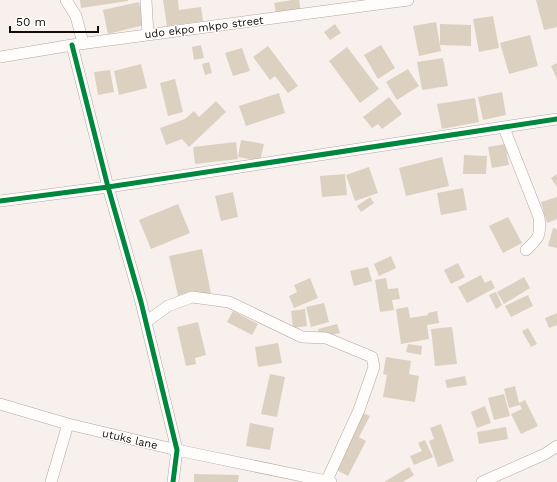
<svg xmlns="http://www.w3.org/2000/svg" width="557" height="482" viewBox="0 0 557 482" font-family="'Work Sans',sans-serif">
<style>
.building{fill:#dcd0c0}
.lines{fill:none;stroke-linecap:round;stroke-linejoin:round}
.street-casing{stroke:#b0a8a3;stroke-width:12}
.street{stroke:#fefdfc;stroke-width:11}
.cycleway-casing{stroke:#fff;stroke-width:8}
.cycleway{stroke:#00873e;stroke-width:5}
.labels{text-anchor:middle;stroke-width:3;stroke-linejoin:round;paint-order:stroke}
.street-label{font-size:11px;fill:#140c08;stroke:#fff}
</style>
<rect width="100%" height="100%" fill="#f8f0ec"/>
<!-- building -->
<path class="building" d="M80 0H128V1L81 8Z
M163 0H178L179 10 201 7 203 21 167 26Z
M292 0H299L301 12 277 17 274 3Z
M536 0H557V27L544 30Z
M139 2 144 25 108 34 103 10Z
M493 16 499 48 479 52 473 19Z
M436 22 441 51 419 56 413 26Z
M335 24 341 33 330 40 324 32Z
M440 24 471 25V46L440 45Z
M530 35 538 66 509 74 500 43Z
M201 45 204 58 194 60 192 47Z
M381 45 395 68 378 79 364 55Z
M268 46 298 86 288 93 275 76 270 80 253 57Z
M347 47 379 89 360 103 329 61Z
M242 48 250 71 233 76 225 53Z
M443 58 448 86 422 90 417 62Z
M209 62 212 73 205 75 202 64Z
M557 63V79L551 66Z
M141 64 147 88 119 95 114 71Z
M408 69 419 86 397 100 386 82Z
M110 70 114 92 98 95 94 72Z
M175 79 183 112 168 116 160 83Z
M502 92 506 115 483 120 478 97Z
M279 93 285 113 246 126 239 106Z
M389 97 402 114 382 129 378 124 372 128 363 117Z
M475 98 479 122 442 129 437 104Z
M216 101 226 112 189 147 182 139 166 145 160 128 185 119 194 111 199 117Z
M241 140 264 144 260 161 238 157Z
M236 142 238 159 195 164 193 147Z
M505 144 509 165 492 168 488 147Z
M464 155 487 156 486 174H463Z
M442 157 449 186 406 196 399 168Z
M369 167 378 193 355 201 346 175Z
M345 174 347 195 322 197 320 176Z
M557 174V187L551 178Z
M463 188 467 210 441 215 437 193Z
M233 192 238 217 221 221 215 196Z
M370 197 374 203 361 212 357 206Z
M557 197V219L547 223 541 202Z
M178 204 190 233 151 249 139 220Z
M508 217 522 243 503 253 489 226Z
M553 228 557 229V248L548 246Z
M202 249 211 293 179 300 169 256Z
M391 256 396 268 379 276 374 264Z
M458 263 465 277 451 284 444 270Z
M368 267 372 281 354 286 350 271Z
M481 275 485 283 491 280 495 288 467 303 458 287Z
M524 277 530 288 504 304 497 292Z
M310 278 318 298 294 308 289 296 297 292 294 285Z
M386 278 388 289 398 288 400 299 392 300 394 310 380 312 375 280Z
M496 292 502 305 496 309 489 295Z
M528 295 533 306 511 317 505 306Z
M324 303 329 322 311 327 306 307Z
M408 307 410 318 428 315V313L437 311 439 323 427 325 429 339 401 344 396 309Z
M305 309 307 326 293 328 291 311Z
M233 311 258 324 252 335 227 322Z
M557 313V325L549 328 545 318Z
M198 322 206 355 195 358 196 364 186 366 177 327Z
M337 324 340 333 320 338 318 329Z
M452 327 457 364 435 366 431 329Z
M528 328 537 344 531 347 522 331Z
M278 343 282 363 258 367 255 347Z
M408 344 422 346 421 355 406 352Z
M386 357 411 361 409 374 419 376 415 402 383 397 387 375 383 374Z
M270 374 285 377 277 417 261 414Z
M465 376 467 385 447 388 445 380Z
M515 386 519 403 525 400 538 426 521 434 511 414 522 409 520 405 509 408 504 389Z
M504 394 510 416 494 420 488 398Z
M485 406 491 423 477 428 471 412Z
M361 412 370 416 359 437 366 441 348 476 333 468Z
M250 423 274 428 270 450 246 446Z
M441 424 454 461 438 467 429 441 434 439 430 428Z
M506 427 508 439 479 444 477 432Z
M425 440 433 457 414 465 410 456 422 451 418 443Z
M409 467 414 475 403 482H384Z
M194 474 239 475 238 482H194Z"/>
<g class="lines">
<!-- street casing -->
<g class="street-casing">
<path id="street" d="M66 0 76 16 83 43
M146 0 148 35
M72 45 108 187 141 302 177 450 173 482
M0 57 72 45 408 0
M504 128 539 217C541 236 539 238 526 250
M0 201 108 187 557 119
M146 322 168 306 192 297 229 302 302 337 326 338 372 357 374 367 359 410 327 480
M0 404 68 424 177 450 331 482
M51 482 68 424
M482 482 545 454 557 446"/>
</g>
<!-- street -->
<use href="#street" class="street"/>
<!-- cycleway casing -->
<g class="cycleway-casing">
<path id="cycleway" d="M72 45 108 187 141 302 177 450 173 482
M0 201 108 187 557 119"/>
</g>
<!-- cycleway -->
<use href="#cycleway" class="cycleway"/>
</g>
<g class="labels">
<!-- street labels -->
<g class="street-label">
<text transform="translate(204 27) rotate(-7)" y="4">udo ekpo mkpo street</text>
<text transform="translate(130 439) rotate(13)" y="4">utuks lane</text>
</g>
</g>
<!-- scale -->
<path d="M10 26v6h88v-6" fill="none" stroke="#140c08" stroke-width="2"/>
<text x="16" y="26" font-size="12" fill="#140c08" stroke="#ffffff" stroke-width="3" paint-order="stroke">50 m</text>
</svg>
